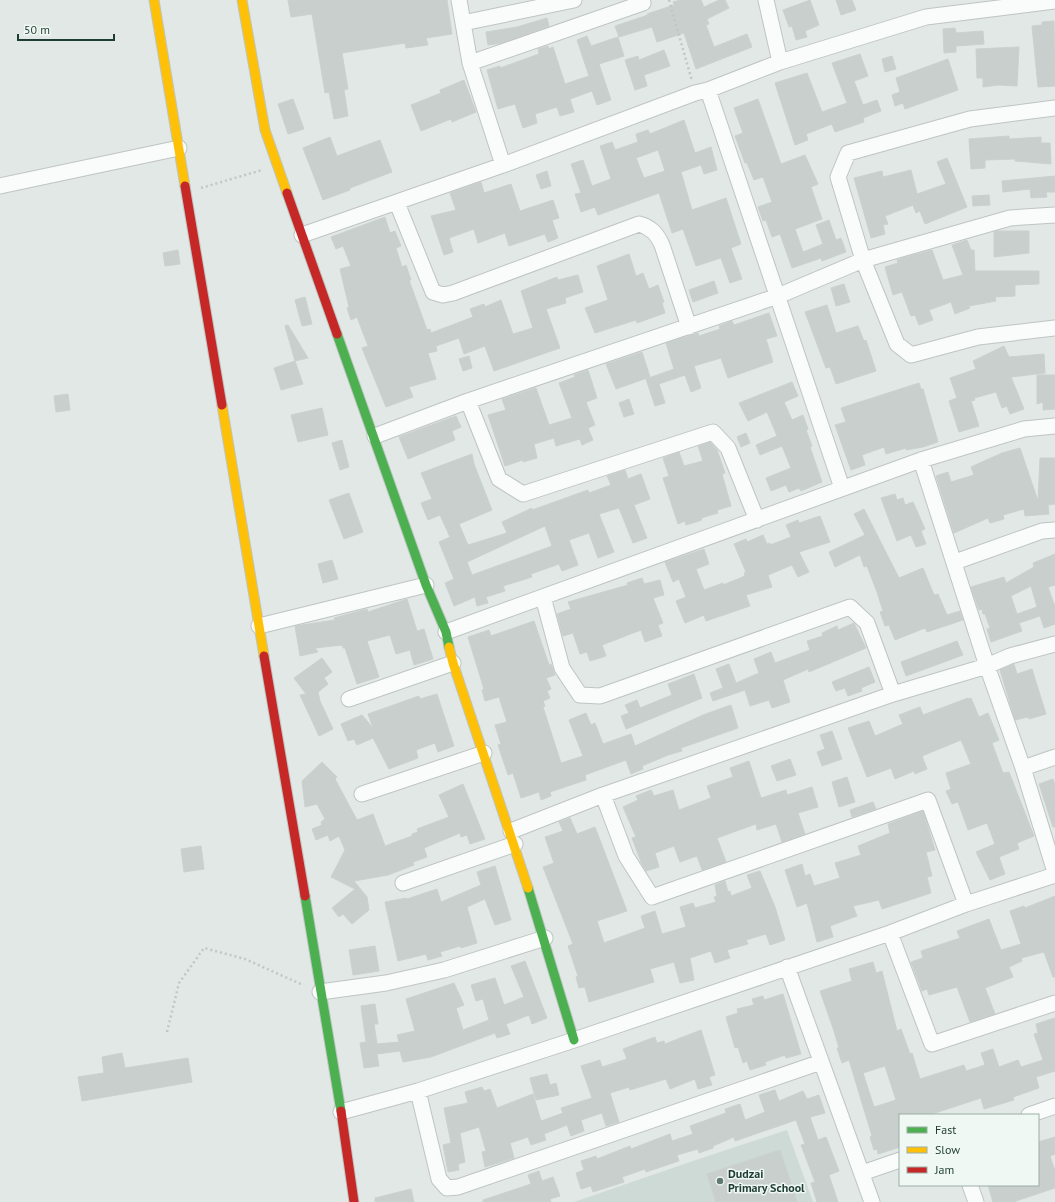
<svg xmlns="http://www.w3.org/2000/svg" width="1055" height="1202" viewBox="0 0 1055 1202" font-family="'PT Sans',sans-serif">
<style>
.built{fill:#cedad5}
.building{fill:#c8cfcc;stroke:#cad1ce;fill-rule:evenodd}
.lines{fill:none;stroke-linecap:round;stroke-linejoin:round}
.street-casing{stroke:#bec5c2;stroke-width:17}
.fast-casing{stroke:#bdc6c2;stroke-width:11}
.slow-casing{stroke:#bdc6c2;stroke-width:11}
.jam-casing{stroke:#bdc6c2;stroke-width:11}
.path{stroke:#bec8c5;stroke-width:2.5;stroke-dasharray:2 3;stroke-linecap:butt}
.street{stroke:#fafcfb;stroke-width:15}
.fast{stroke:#4caf50;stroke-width:9}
.slow{stroke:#ffc107;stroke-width:9}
.jam{stroke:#c62828;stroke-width:9}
.poi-dot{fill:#627872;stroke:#eff8f3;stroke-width:1.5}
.labels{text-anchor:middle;stroke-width:3;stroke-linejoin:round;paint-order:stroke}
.poi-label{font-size:12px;font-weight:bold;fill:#1e3c34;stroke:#eff8f3;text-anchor:start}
</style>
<rect width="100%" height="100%" fill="#e1e8e5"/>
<!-- built -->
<path class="built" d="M787 1130 813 1202H574L693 1161Z"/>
<!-- building -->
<path class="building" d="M288 0H447L452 34 426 38 428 45 406 48 405 43 342 53 348 89 344 90 348 116 334 119 329 92 325 93 312 14 291 17Z
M680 0H701L704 7 719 0H725L729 8 707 19 709 24 706 25 714 47 747 34 752 47 696 69 684 33 657 42 652 27 619 37 615 26 648 15 647 14 674 5 673 2Z
M810 0 819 25 805 31 807 37 796 40 792 26 789 27 783 10Z
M836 0H852L856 10 841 15Z
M547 18 549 26 502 43 488 45 486 32 517 27Z
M1054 21 1055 86 1038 87 1032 26 1042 25V22Z
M955 28 956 33 983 31 984 44 956 46V52L944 53 943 29Z
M587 36 591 46 618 37 624 56 599 64 611 100 597 105 592 91 570 99 574 112 560 116 557 107 535 114 537 123 523 128 515 104 498 109 487 70 500 66V68L539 54 538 49 548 46 549 49 553 47 565 84 589 76 577 40Z
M1019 47 1017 86 999 85 983 87V78H977L976 49Z
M664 50 670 66 644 75 647 86 635 90 625 60 638 56 639 60Z
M860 54 868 76 854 81 863 105 877 100 881 111 863 118 864 122 835 132 832 124 806 134 808 140 795 145 775 83 807 73 822 112 847 103 832 63Z
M892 56 896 69 885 72 882 59Z
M948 59 958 90 905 109 903 103 895 106 892 95 900 92 896 78Z
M464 80 476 112 452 122 451 119 421 131 411 105 441 93 440 90Z
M293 99 304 129 288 134 278 104Z
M758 99 781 164 805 155 818 184 811 187 822 219 795 229 803 252 823 244 816 225 829 220 836 240 841 238 846 252 822 261 821 258 792 268 780 234 772 237 766 220 763 221 758 207 772 202 763 177 754 180 747 163H745L735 136 743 133 734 108Z
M684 120 695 153 711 147 717 170 704 174 701 165 681 172 692 210 726 198 741 244 731 248 742 279 730 283 721 258 696 266 683 229 672 233 659 193 598 215 595 207 581 212 575 194 581 193 571 164 583 160 592 186 611 179 600 146 612 142 615 150 638 142 636 134 648 130 650 134ZM658 150 665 171 644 178 636 158Z
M1009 136V139L1041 137V143H1050L1051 164 1015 161V159L985 160V168L971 169 969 139Z
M330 137 337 156 380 140 392 172 350 188V190L323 200 303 148Z
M947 158 967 207 925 224 920 211 916 213 913 205 885 216 888 224 883 225 885 234 871 238 854 178 882 171 883 177 911 170 917 194 946 184 937 162Z
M547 171 551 186 541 189 536 175Z
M1055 176V192H1046L1047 197 1031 198 1030 189 1003 192 1002 181Z
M481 182 484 193 511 184 520 211 553 200 559 218 552 220 558 238 548 242 545 234 509 246 505 233 478 243 474 229 449 238 453 252 444 255 431 216 456 210 450 193Z
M989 195 990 205 973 206 972 196Z
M385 217 390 233 395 231 401 246 396 248 402 267 406 265 411 280H409L427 330 430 329 431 333 473 317 470 309 484 304 485 307 501 300 513 334 533 328 521 291 557 277 558 280 578 275 583 292 565 298 566 303 546 309 560 348 494 371 485 346 464 354 459 338 436 346 437 351 428 353 436 379 409 387 413 397 386 407 362 348 368 346 357 317 351 320 347 308 349 307 340 269 351 266 343 246 336 249 331 237Z
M997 231H1029V253L994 257V232Z
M967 240 971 250H974L975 271H1039V284L1015 285V296L995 297 996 301 969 306 970 308 955 314 951 302 929 310 933 320 919 325 915 315 911 316 902 292 893 295 885 267 898 263 897 260 906 257 932 250 943 280 963 275 952 245Z
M178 250 180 264 165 266 163 253Z
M629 254 636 276 643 273 649 289 658 285 664 302 662 303 665 313 637 323 636 320 595 333 585 308 608 300 597 266Z
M714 281 718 293 693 302 689 290Z
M844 284 850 302 836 306 831 288Z
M305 297 312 324 302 326 295 300Z
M827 305 836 333 858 326 864 341 866 340 876 371 836 384 830 367 826 368 805 312Z
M769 313 777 336 766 339 773 362 728 378 721 358 694 366 701 388 691 392 685 375 659 384 665 403 655 406 646 379 674 369 666 343 698 333 699 336 720 329 719 326 732 321 734 325Z
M288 325 308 358 295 361 285 326Z
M1004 346 1009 357 1044 354 1045 373 1011 377 1024 409 1010 414 1007 406 1002 408 996 392 974 398 975 400 971 401 979 426 959 432 949 401 957 398 950 378 976 369 973 361Z
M642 352 650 377 616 389 606 364Z
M469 356 472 368 463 371 459 359Z
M295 361 303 384 281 390 274 368Z
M588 370 597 398 586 402 595 425 588 428 593 440 582 445 580 439 556 446 554 438 534 444 537 458 523 462V460L505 466 488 415 506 410 502 399 536 388 549 425 572 418 559 383 575 377 574 375Z
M1037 375H1055V409L1043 410V402L1037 404Z
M792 382 798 396 784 402 792 420 803 415 808 429 806 430 812 446 810 447 822 482 801 491 799 488 789 492 786 485 771 491 766 478 791 468 782 446 760 455 756 445 777 436 767 412 748 421 739 403Z
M919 383 921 389H923L938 442 923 447 906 450V448L886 454 884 447 862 455 865 465 851 470 835 425 846 422 841 408Z
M68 394 70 410 56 412 54 396Z
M629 399 634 414 624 417 619 403Z
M322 408 328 435 298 442 291 415Z
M456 416 461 427 452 431 455 440 408 459 399 437Z
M746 433 750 443 741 447 737 437Z
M342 440 349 467 340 470 332 443Z
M710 442 717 450 725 473 722 474 731 506 717 510 718 513 701 518 702 520 686 525 685 521 678 524 663 478 669 476 663 458 679 452 684 466 703 461 698 446Z
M1020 448 1038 501 1040 458H1055V504L1048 505 1049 514 1025 516 1024 509 1003 515 1004 519 990 523 988 518 954 533 936 476 948 472 951 482 974 475 971 467 1002 453Z
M472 454 474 464 492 510 459 524 468 545 507 533 502 522 532 508V510L588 490 589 493 611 485 607 476 625 470 628 479 641 474 650 499 634 505 647 538 633 543 619 508 599 514 614 552 598 558 589 533 569 540 578 565 562 571 559 564 531 574 532 577 503 586 505 591 486 597 488 603 477 606 475 597 454 606 445 583 454 579 439 542 450 537 440 515 428 520 421 503 432 499 421 473ZM545 526 552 546 472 575 467 562Z
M349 493 363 532 344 539 329 500Z
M895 494 897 500 903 498 905 505 913 502 925 529 921 531 926 544 916 547 911 535 897 541 881 498Z
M864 509 899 578 923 568 934 595 938 594 947 615 960 611 963 620 927 632 925 628 895 640 889 625 885 626 880 612 883 611 877 592 867 566 864 567 860 555 835 567 829 552 865 535 854 514Z
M820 516 830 542 799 552 809 572 798 577 792 565 768 575 772 587 746 595 750 606 706 621 704 615 685 623 676 601 686 597 679 579 673 582 665 562 704 549 709 564 696 569 704 590 723 583V585L745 576 744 573 746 572 734 544 746 539 747 542 763 535 767 544 770 543V545L791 537 786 525 798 520 799 523Z
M1055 554V585L1048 587 1055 607V624L1044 628 1040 616 1019 623 1022 631 991 642 987 629 990 628 985 614H983L982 609 979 610 971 587 1004 577 1006 583 1034 567 1033 563ZM1031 586 1037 607 1017 614 1011 596Z
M332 560 338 579 323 583 318 564Z
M642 578 644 584 660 580 664 595 653 598 663 623 658 625 662 636 645 642 641 630 602 645 606 656 590 661 587 652 580 654 573 633 563 636 557 614 571 609 568 602 628 585 627 583Z
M407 599 417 631 424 629 433 659 414 665 410 650 396 654 390 635 367 641 379 677 357 684 345 648H343L342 645 315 648 318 652 300 656 295 626 335 620 334 618 367 609 368 612Z
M534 621 549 665 551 664 555 675 546 678 551 689 547 691 550 698 543 701 545 706 543 707 561 763 583 756 569 720 586 713 591 725 595 723 603 744 631 734 635 746 703 715 731 705 738 728 681 748 682 751 668 755 642 766 643 769 631 774 626 760 585 775 586 780 550 792 551 796 541 800 539 792 521 798 513 773 508 775 498 745 501 744 495 725 507 722 499 697 485 701 482 690 484 689 468 637 489 630 491 636Z
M854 623 866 648 809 672 808 669 783 680 790 702 772 708 769 700 750 706 745 690 713 701 710 693 723 688 716 669 729 664 736 683 759 673 754 659 771 652 775 663 810 650 807 641 823 636 822 633 837 626 838 630Z
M957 641 963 655 906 676 901 662Z
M322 658 332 672 324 678 328 684 318 692 320 701 333 729 319 736 300 695 306 694 294 678Z
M1014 664 1017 674 1032 669 1046 714 1029 719 1028 717 1015 720 1000 670Z
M869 667 875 682 861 688 862 691 848 696 845 688 836 691 832 682Z
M694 674 702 698 626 729 621 716 629 713 625 705 637 700 640 708 672 695 668 684Z
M437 694 454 746 438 752 435 743 416 750 418 758 389 769 373 738 357 745 354 739 348 741 341 724 362 715 373 728 368 714 419 696 420 699Z
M968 698V699L971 698 979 717 988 713 999 740 992 743 1003 773 1009 772 1034 836 1017 843 1019 849 999 857 1005 874 990 880 976 852 995 844 987 823 968 830 958 802 952 804 946 791 951 789 946 773 971 764 961 740 922 756 927 769 915 774 914 771 895 779 891 768 867 777 848 728 869 721 875 736 903 724 899 715 920 707 923 715Z
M832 731 842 759 822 766 817 752 825 749 820 735Z
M790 759 796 775 777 781 771 766Z
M749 761 761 798 786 790 787 795 812 787 818 807 798 813 805 834 782 842 776 824 757 830 756 824 717 838 726 862 702 870 697 856 680 862 674 846 655 853 659 867 646 871 641 862 632 838 636 837 623 807 638 800 636 796 651 790 654 796 673 790 679 810 711 798 707 786 733 777 730 768Z
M322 762 337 777 335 779 357 820 373 814 385 846 412 836V834L418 832 417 829 449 817 439 795 463 784 485 839 470 844 467 835 461 837 460 833 424 848 427 857 413 862 414 865 388 875 354 881 367 897 369 910 352 924 343 914 339 917 332 908 355 889 331 877 345 850 339 836 330 841 328 835 316 840 312 829 322 825 321 822 325 819 317 804 305 807 302 781Z
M847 777 855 802 839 807 832 782Z
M1053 779 1055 785V827H1053L1039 784Z
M873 802 876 809 852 817 850 810Z
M923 811 935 850 926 852 932 876 927 877 931 893 882 909 879 900 853 906 857 916 830 926 833 937 817 942 807 903 797 907 785 870 802 864 805 876 810 874 814 886 840 878 835 863 861 855 858 846 890 833 888 824Z
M570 818 577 834 595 827 627 911 597 921 604 943 645 928 641 916 655 911 662 934 686 927 680 907 693 903 695 908 716 902 714 897 717 896 715 885 725 881 728 892 730 891 731 896 752 888 747 875 760 871 775 907 785 940 770 945 766 934 746 940 748 944 727 950 730 958 715 963 711 951 690 958 694 980 680 983 674 962 650 969 654 982 589 1002 585 987 579 988 576 977 578 976 568 946 573 944 543 867 554 863 545 837 563 831 559 822Z
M201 846 204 869 184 872 181 849Z
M495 866 511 920 495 925 485 899 467 907 477 943 461 948 460 946 440 952 442 956 428 960 426 954 398 961 385 902 406 898 407 899 437 889 441 902 481 885 477 872Z
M1055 896V977H1053L1044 952 1021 958 1022 961 1009 967 1013 977 985 988 995 1014 970 1022 957 987 929 995 927 989 922 991 911 962 923 958 921 951 960 938 957 931 989 919 1001 950 1021 944 1010 911 1024 906 1025 908Z
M375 946 379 971 353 975 349 950Z
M525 961 547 1018 532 1024 529 1015 506 1024 510 1034 497 1038 495 1033 431 1057 403 1062 400 1051 377 1054 379 1066 364 1068 360 1043 366 1042 361 1006 375 1004 378 1024H374L377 1044 399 1042 397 1035 415 1031 406 999 454 983 464 1005 456 1008 463 1030 489 1020 483 999 476 1001 471 985 495 978 504 1005 524 997 511 966Z
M873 962 876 973 882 971 897 1031 901 1029 910 1054 912 1053 920 1079 964 1065 966 1071 985 1065 981 1053 993 1049 999 1067 1018 1060 1021 1067 1043 1060 1034 1034 1038 1033 1036 1024 1055 1018V1071L1036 1077 1039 1088 1013 1097 1014 1100 984 1109 981 1098 929 1115H900V1147L878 1154 877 1149 874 1150 870 1137 872 1136 849 1060 842 1063 837 1048H839L834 1031 820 991 852 981 849 969ZM885 1066 896 1100 874 1107 863 1073Z
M783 994 801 1054 786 1058 785 1055 765 1062 766 1065 750 1070 747 1061 743 1063 738 1047 735 1048 726 1017 738 1013 737 1009 754 1005 752 999 763 996 764 1000Z
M701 1030 715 1075 709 1077 712 1085 698 1089 695 1079 670 1089 666 1079 630 1090 629 1087 610 1093 619 1122 606 1126 602 1113 581 1120 584 1131 571 1136 567 1125 544 1134 546 1140 531 1145 528 1137 510 1143 514 1158 485 1167 482 1152 486 1151 479 1127 460 1133 465 1162 458 1164 459 1170 448 1172 443 1145 451 1143 444 1108 468 1103 465 1092 482 1087 484 1091 490 1089 497 1108 533 1094 541 1121 563 1113 561 1108 592 1098 581 1066 600 1060 602 1067 627 1059 623 1049 655 1037 657 1043 664 1041 665 1044Z
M122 1053 125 1068 188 1058 192 1082 82 1101 78 1077 104 1073 102 1057Z
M547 1074 550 1085 556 1083 559 1095 536 1100 530 1078Z
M775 1090 779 1101 803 1091 807 1099 819 1095 825 1113 810 1117 818 1140 826 1137 839 1171 829 1175 838 1202H817L811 1183 815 1182 801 1145 805 1144 796 1120 735 1141 734 1137 713 1146V1148L699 1153 698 1149 677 1155 679 1161 646 1172 645 1169 622 1177 624 1182 593 1192 591 1186 581 1189 576 1173 584 1170 581 1161 596 1156 597 1159 630 1146 631 1149 670 1134 672 1141 693 1134 690 1126 726 1113 725 1109 740 1104 745 1120 765 1112 759 1095Z
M1055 1137V1154L1050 1156 1055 1171V1188L1013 1202H993L988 1185H1038V1142Z
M780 1150 797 1202H716L707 1174Z
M539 1171 542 1181 553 1177 560 1196 550 1199 551 1202H483V1200L531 1184 528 1175Z
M411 1189 414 1202H375V1198Z"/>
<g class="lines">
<!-- street casing -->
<g class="street-casing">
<path id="street" d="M459 0 470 63 503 165
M766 0 780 62
M463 23 574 0
M470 63 643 3 639 0
M708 90 842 488
M1055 108 970 119 848 153 838 177 863 260 897 344 911 355 978 337 1055 328
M0 186 179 148
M397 203 433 292 443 295 453 293 639 224C651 227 657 234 662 245L689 327
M302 235 503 165 695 93 708 90 780 62 926 17 1055 1
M468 401 499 479 523 494 713 432 728 448 757 520
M375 436 468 401 778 296 863 260 1010 218 1055 215
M921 460 987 666 1023 768 1055 872
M955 562 1042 531 1055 530
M543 597 562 668 580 695 600 696 850 607 867 623 893 694
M259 626 426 585
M446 632 921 460 1024 429 1055 426
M349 699 453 663
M1023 768 1055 757
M362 794 484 753
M603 795 626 856 652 897 928 800 966 904
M511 831 603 795 893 694 987 666 1010 656 1055 644
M403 883 515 844
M890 933 932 1044 1055 1003
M787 967 872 1202
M320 992 386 983 444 970 545 938
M418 1091 439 1179 447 1188 458 1187 821 1062
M341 1112 418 1091 574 1040 890 933 966 904 1055 875
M1029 1115 1055 1106
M862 1173 900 1160
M970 1185 976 1202"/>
</g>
<!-- fast casing -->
<g class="fast-casing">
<path id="fast" d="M337 334 426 585 446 632 449 647
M528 888 574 1040
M305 896 341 1111"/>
</g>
<!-- slow casing -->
<g class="slow-casing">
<path id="slow" d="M154 0 185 186
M242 0 265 130 287 193
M222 405 264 656
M449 647 453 663 528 888"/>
</g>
<!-- jam casing -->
<g class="jam-casing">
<path id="jam" d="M185 186 222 405
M287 193 337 334
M264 656 305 896
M341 1111 354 1202"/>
</g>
<!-- path -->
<path class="path" d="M669 0 692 81
M201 188 262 170
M167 1032 179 983 204 948 245 959 303 985"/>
<!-- street -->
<use href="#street" class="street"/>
<!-- fast -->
<use href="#fast" class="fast"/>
<!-- slow -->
<use href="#slow" class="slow"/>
<!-- jam -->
<use href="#jam" class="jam"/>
</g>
<!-- markers -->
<circle class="poi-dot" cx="720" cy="1181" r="4"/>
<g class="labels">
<!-- poi labels -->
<g class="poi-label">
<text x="728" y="1178">Dudzai<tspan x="728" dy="14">Primary School</tspan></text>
</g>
</g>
<!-- legend -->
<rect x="899" y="1114" width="140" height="72" fill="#eff8f3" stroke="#9bada7"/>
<rect x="907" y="1127" width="20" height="6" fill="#4caf50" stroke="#9bada7"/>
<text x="935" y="1134" font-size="12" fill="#1e3c34">Fast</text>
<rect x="907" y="1147" width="20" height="6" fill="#ffc107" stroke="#9bada7"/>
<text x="935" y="1154" font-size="12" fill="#1e3c34">Slow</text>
<rect x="907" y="1167" width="20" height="6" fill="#c62828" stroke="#9bada7"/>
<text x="935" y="1174" font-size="12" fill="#1e3c34">Jam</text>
<!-- scale -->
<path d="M18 34v6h96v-6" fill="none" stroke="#1e3c34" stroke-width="2"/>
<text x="24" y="34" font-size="12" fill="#1e3c34" stroke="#eff8f3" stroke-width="3" paint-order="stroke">50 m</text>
</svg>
